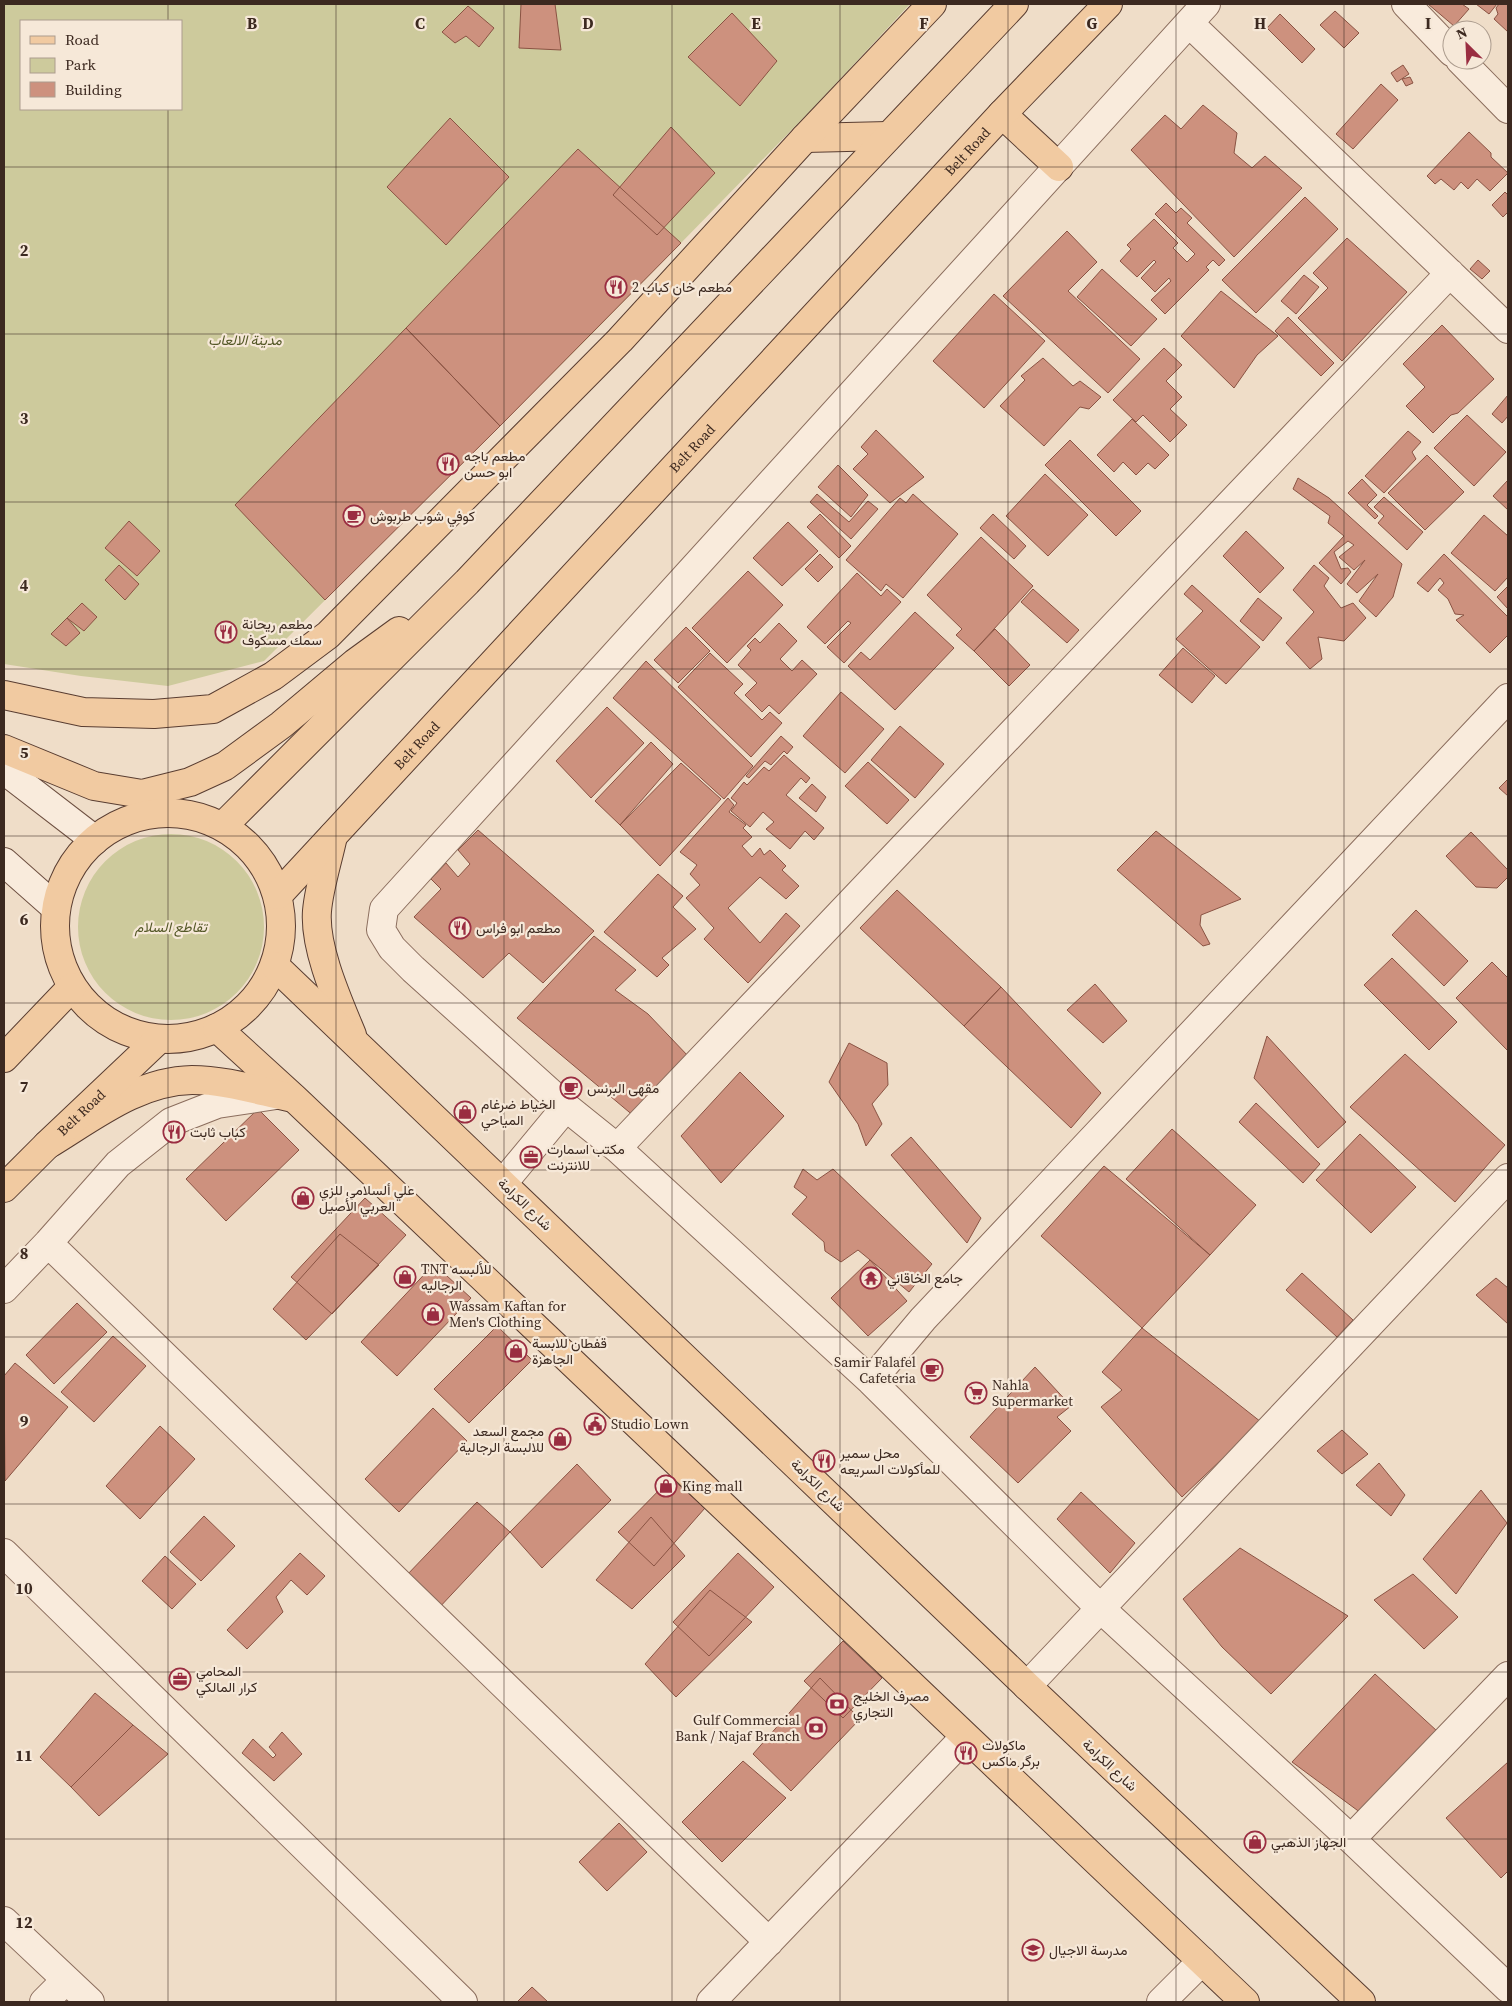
<svg xmlns="http://www.w3.org/2000/svg" width="1512" height="2006" viewBox="0 0 1512 2006" font-family="'Source Serif 4',Vazirmatn,serif">
<style>
.green{fill:#cdca9c;fill-rule:evenodd}
.building{fill:#cd917e;stroke:#8a5343}
.lines{fill:none;stroke-linecap:round;stroke-linejoin:round}
.street-casing{stroke:#8b6d5d;stroke-width:30}
.secondary-casing{stroke:#6d4f40;stroke-width:30}
.primary-casing{stroke:#593d31;stroke-width:30}
.street{stroke:#f9ebdc;stroke-width:28}
.secondary{stroke:#f9ebdc;stroke-width:28}
.primary{stroke:#f1caa1;stroke-width:28}
.grid{fill:none;stroke:#3c2920;stroke-width:1;stroke-opacity:0.55}
.labels{text-anchor:middle;stroke-width:4.5;stroke-linejoin:round;paint-order:stroke}
.street-label{font-size:14px;fill:#3c2920;stroke:#f6e8d8}
.poi-label{font-size:14px;fill:#3c2920;stroke:#f6e8d8;text-anchor:start}
.park-label{font-size:14px;font-style:italic;fill:#545827;stroke:#f6e8d8}
.grid-label{font-size:16px;text-anchor:middle;font-weight:bold;fill:#3c2920;stroke:#f6e8d8;stroke-width:4.5;stroke-linejoin:round;paint-order:stroke}
</style>
<rect width="100%" height="100%" fill="#efddc8"/>
<!-- green -->
<path class="green" d="M4 4H910L813 108 592 334 264 661 168 686 81 676 4 664ZM21 21H181V109H21Z
M78 927a93 93 0 1 1 186 0a93 93 0 1 1-186 0Z"/>
<!-- building -->
<path class="building" d="M521 4H555L561 50 519 48Z
M1428 4H1462L1469 9 1454 26Z
M1476 4H1497L1489 14Z
M1499 4H1508V32L1494 19 1498 14 1496 8Z
M468 6 494 28 479 47 466 36 455 43 442 32Z
M1335 11 1359 33 1344 48 1320 25Z
M732 13 777 61 740 106 688 57Z
M1280 14 1315 49 1302 63 1267 28Z
M1403 65 1409 74 1397 82 1391 73Z
M1410 77 1413 83 1406 86 1402 79Z
M1381 84 1398 100 1353 149 1336 134Z
M1203 105 1237 133 1234 153 1252 168 1265 156 1302 188 1234 257 1131 150 1165 115 1181 129Z
M450 118 509 177 446 245 387 187Z
M671 127 715 173 657 235 613 195Z
M1469 132 1491 153V157L1508 173 1490 191 1477 179 1468 189 1461 182 1454 190 1441 179 1435 184 1427 176Z
M578 149 681 243 500 426 406 328Z
M1505 192 1508 195V212L1503 217 1492 205Z
M1305 197 1338 229 1256 313 1222 280Z
M1166 203 1176 213 1181 208 1192 218 1187 223 1225 260 1219 266 1213 260 1206 267 1209 270 1165 314 1151 300 1171 281 1169 278 1155 292 1141 278 1156 262 1154 260 1137 277 1120 261 1131 249 1127 245 1154 219 1178 243 1173 248 1187 262 1195 254 1155 214Z
M1067 231 1097 262 1068 291 1140 359 1108 393 1003 296Z
M1347 238 1407 292 1342 361 1298 318 1328 288 1313 273Z
M1478 260 1490 271 1482 279 1470 269Z
M1102 269 1157 319 1131 346 1077 297Z
M1304 275 1319 287 1296 314 1281 301Z
M1221 291 1278 336 1257 355 1234 388 1181 336Z
M994 294 1045 341 984 408 933 361Z
M1288 317 1334 363 1321 376 1275 331Z
M1442 325 1494 379 1458 413 1451 415 1433 433 1406 406 1425 387 1403 364Z
M406 328 500 426 325 600 235 505Z
M1164 348 1182 365 1166 381 1182 397 1170 409 1187 425 1170 442 1143 415 1136 422 1113 400Z
M1043 358 1073 386 1080 381 1101 397 1089 409 1080 407 1044 446 1000 406 1025 380 1021 376Z
M1508 395V416L1502 423 1492 414Z
M1467 415 1506 452 1474 486 1434 448Z
M1132 419 1169 455 1155 469 1148 463 1136 475 1123 462 1114 472 1097 455Z
M876 430 924 477 890 503 853 469 868 454 861 447Z
M1408 431 1421 442 1412 452 1416 459 1384 493 1365 476Z
M1070 440 1141 511 1116 536 1045 465Z
M1427 455 1464 492 1425 530 1388 493Z
M838 465 868 495 851 517 818 487Z
M1045 474 1088 515 1048 556 1006 516Z
M1298 478 1329 498 1402 564 1393 597 1376 617 1359 601 1378 574 1357 593 1347 584 1365 560 1354 570 1339 557 1354 545 1348 541 1334 552 1341 569 1348 568 1351 572 1341 584 1319 563 1344 536 1328 523 1330 516 1293 489Z
M1362 479 1377 495 1367 505 1378 516 1375 519 1348 493Z
M1508 480V510L1493 496Z
M817 494 849 522 868 501 878 509 851 539 810 502Z
M913 494 958 534 903 598 886 584 881 591 846 560 900 498 906 503Z
M1384 497 1423 532 1407 550 1378 523 1384 516 1374 507Z
M820 514 851 546 839 558 807 527Z
M993 514 1026 546 1014 559 980 528Z
M1484 515 1508 536V577L1495 591 1451 553Z
M129 521 160 551 137 576 105 548Z
M788 522 818 551 782 586 753 558Z
M1246 531 1284 568 1260 593 1223 556Z
M981 537 1033 586 974 651 956 635 962 629 927 595Z
M820 554 833 567 818 582 805 569Z
M1444 554 1508 617V635L1490 653 1456 620 1464 615 1455 614 1448 599 1438 590 1444 583 1440 578 1428 592 1417 583Z
M119 565 139 584 125 600 105 580Z
M1314 565 1329 578 1324 586 1341 608 1353 603 1366 618 1344 641 1318 637 1322 659 1310 669 1286 643 1314 612 1293 590Z
M748 571 783 605 727 663 692 628Z
M857 573 881 596 887 589 901 602 844 663 827 647 851 623 848 621 825 644 807 627Z
M1192 585 1260 647 1226 684 1176 639 1203 611 1184 594Z
M1508 586V609L1497 597Z
M1033 589 1079 630 1067 643 1021 602Z
M1258 598 1282 618 1263 641 1240 621Z
M82 603 97 617 84 631 67 618Z
M915 612 954 648 895 710 848 666 861 652 870 660Z
M67 618 80 633 66 646 51 634Z
M779 623 797 641 780 659 792 671 802 660 817 674 779 714 769 705 762 712 745 695 757 683 738 665 751 650 747 646 755 638 760 643Z
M686 627 710 651 678 683 654 660Z
M995 629 1030 665 1009 686 974 651Z
M1183 648 1215 676 1192 703 1159 675Z
M710 653 743 684 734 693 762 720 770 712 782 723 751 757 678 687Z
M646 661 753 766 724 799 613 698Z
M841 692 884 729 845 773 803 736Z
M607 707 644 743 591 798 556 761Z
M900 726 944 764 915 798 871 760Z
M781 736 793 747 787 754 784 751 771 765 765 761 749 778 746 776Z
M651 742 673 764 620 825 595 801Z
M784 755 810 778 806 783 801 778 786 795 824 828 814 840 805 831 790 849 766 829 774 822 763 812 750 827 731 811 737 803 731 798 744 782 747 785 764 767 769 771Z
M868 762 909 800 887 824 845 786Z
M681 763 721 799 660 866 620 825Z
M1508 779V796L1499 788Z
M812 784 826 797 816 812 799 798Z
M728 798 734 805 729 812 746 825 743 828 752 837 742 846 752 857 760 848 764 855 770 850 786 866 782 870 799 886 786 899 760 877 728 908 760 943 786 913 800 926 748 983 704 939 714 928 686 898 700 885 690 874 697 865 680 852Z
M478 830 594 931 543 983 509 953 483 978 414 917 441 889 431 879 446 863 458 877 470 864 458 850Z
M1156 831 1241 899 1201 915 1200 925 1210 944 1203 946 1117 870Z
M1471 832 1508 870V877L1497 888 1476 887 1446 856Z
M658 874 683 896 673 907 696 929 662 958 669 965 657 977 604 932Z
M897 890 1001 987 964 1026 860 928Z
M1416 910 1468 961 1444 986 1392 935Z
M594 936 636 970 615 990 648 1014 689 1057 635 1117 517 1018Z
M1392 958 1457 1022 1429 1050 1364 985Z
M1492 962 1508 978V1051L1456 998Z
M1095 984 1127 1021 1103 1043 1067 1010Z
M1001 987 1101 1093 1071 1128 964 1026Z
M1267 1036 1346 1122 1318 1148 1254 1078Z
M849 1043 887 1063 888 1085 872 1104 882 1124 866 1146 858 1124 829 1082Z
M1405 1054 1505 1145 1455 1202 1350 1107Z
M740 1072 784 1116 721 1183 681 1136Z
M1256 1103 1320 1164 1303 1183 1239 1122Z
M258 1109 299 1150 226 1221 186 1179Z
M1172 1129 1256 1205 1210 1255 1126 1179Z
M1360 1134 1416 1187 1371 1233 1316 1180Z
M911 1137 981 1218 967 1243 891 1155Z
M1104 1166 1210 1255 1142 1328 1041 1236Z
M803 1169 817 1180 833 1169 932 1264 909 1292 858 1250 841 1262 825 1251 824 1242 792 1214 807 1197 794 1187Z
M365 1198 406 1235 332 1314 291 1277Z
M340 1234 379 1265 306 1340 273 1309Z
M870 1260 907 1301 868 1336 831 1298Z
M434 1264 471 1298 397 1376 361 1342Z
M1302 1273 1353 1320 1337 1337 1286 1290Z
M1496 1278 1508 1288V1324L1476 1295Z
M77 1303 107 1332 54 1384 26 1355Z
M497 1326 532 1360 469 1423 434 1389Z
M1142 1328 1261 1422 1182 1497 1101 1407 1122 1390 1102 1372Z
M113 1336 146 1366 94 1422 61 1392Z
M15 1363 68 1407 5 1481 4 1376Z
M1035 1367 1071 1406 1057 1417 1071 1431 1018 1483 970 1437Z
M433 1408 467 1441 399 1512 365 1479Z
M160 1426 195 1459 140 1519 106 1486Z
M1342 1430 1368 1454 1342 1474 1317 1451Z
M1379 1463 1405 1495 1391 1516 1356 1485Z
M577 1464 611 1500 542 1568 510 1532Z
M671 1478 705 1508 654 1566 618 1532Z
M1481 1490 1507 1523 1456 1594 1423 1559Z
M1081 1492 1135 1543 1110 1573 1057 1519Z
M477 1502 510 1532 437 1610 405 1577Z
M204 1516 235 1546 201 1581 170 1552Z
M651 1517 685 1556 632 1609 596 1580Z
M1240 1548 1348 1616 1271 1694 1222 1647 1183 1599Z
M300 1553 325 1576 307 1595 291 1580 276 1597 283 1612 247 1649 227 1630Z
M738 1553 774 1587 709 1656 673 1622Z
M165 1556 196 1584 172 1609 142 1581Z
M1413 1574 1458 1617 1424 1649 1374 1600Z
M710 1590 752 1622 676 1697 645 1664Z
M843 1641 882 1678 843 1718 804 1681Z
M1375 1674 1437 1731 1361 1813 1292 1762Z
M820 1678 860 1719 791 1791 753 1754Z
M95 1693 133 1725 71 1787 40 1757Z
M133 1725 168 1754 99 1816 71 1787Z
M282 1732 302 1754 274 1781 242 1753 253 1739 273 1758 276 1755 269 1747Z
M743 1761 786 1798 722 1862 682 1822Z
M1508 1762V1871L1501 1878 1446 1818Z
M619 1823 647 1852 607 1891 579 1862Z
M532 1987 548 2002H517Z"/>
<g class="lines">
<!-- street casing -->
<g class="street-casing">
<path id="street" d="M1206 4 384 909 381 930 392 948 413 969 566 1107 617 1148 871 1381 1100 1608 1351 1839 1508 1988
M1406 4 1452 52
M1189 23 1508 329
M1460 60 1508 109
M617 1148 1450 273
M503 1183 566 1107
M48 1243 769 1942
M4 1289 48 1243 118 1164 171 1122 217 1104 276 1095
M871 1381 923 1319 1508 698
M4 1553 463 2002
M1027 1686 1508 1178
M1351 1839 1508 1676
M4 1921 90 2002
M44 2002 66 1980
M711 2002 965 1737
M1161 2002 1202 1961"/>
</g>
<!-- secondary casing -->
<g class="secondary-casing">
<path id="secondary" d="M4 770 95 840
M4 862 56 908"/>
</g>
<!-- primary casing -->
<g class="primary-casing">
<g id="primary">
<path d="M1002 114 1059 167"/>
<path d="M805 138 888 136"/>
<path d="M4 695 83 712 154 714 213 709 273 676 328 635 620 340 805 138 932 4"/>
<path d="M4 749 94 786 142 794 190 782 225 766 281 725 355 663 399 631"/>
<circle cx="168" cy="926" r="113"/>
<path d="M223 826 467 582 1014 4"/>
<path d="M333 836C328 860 319 887 317 911 314 948 338 1001 352 1035"/>
<path id="s1" d="M278 895 1002 114 1108 4"/>
<path d="M275 966 1027 1686 1361 2002"/>
<path d="M217 1028 295 1099 1245 2002"/>
<path d="M4 1058 72 987"/>
<path d="M47 1145C92 1118 137 1081 192 1080 226 1080 259 1091 293 1098"/>
<path id="s2" d="M4 1188 47 1145 159 1039"/>
</g>
</g>
<!-- street -->
<use href="#street" class="street"/>
<!-- secondary -->
<use href="#secondary" class="secondary"/>
<!-- primary -->
<use href="#primary" class="primary"/>
</g>
<!-- grid -->
<path class="grid" d="M168 4V21M336 4V2002M504 4V2002M672 4V2002M840 4V2002M1008 4V2002M1176 4V2002M1344 4V2002M168 109V2002M4 167H1508M4 334H1508M4 502H1508M4 669H1508M4 836H1508M4 1003H1508M4 1170H1508M4 1337H1508M4 1504H1508M4 1672H1508M4 1839H1508"/>
<!-- icons -->
<defs>
<g id="restaurant-ring" transform="scale(1.125)"><circle r="9.5" fill="#f6e8d8" stroke="#9a2d41" stroke-width="1.5"/><path d="M-5-6h1v4h1v-4h1v4h1v-4h1v5L-1.5 .5V6h-2V.5L-5-1ZM5-6V6H3V1.5H1.5Q1.5-4 5-6Z" fill="#9a2d41"/></g>
<g id="cafe-ring" transform="scale(1.125)"><circle r="9.5" fill="#f6e8d8" stroke="#9a2d41" stroke-width="1.5"/><path d="M-5.5-4.5H6V0H3Q3 3.5 0 3.5H-2.5Q-5.5 3.5-5.5 0ZM3-3.2v2h1.7v-2ZM-6 4.5H4V6H-6Z" fill="#9a2d41"/></g>
<g id="shop-ring" transform="scale(1.125)"><circle r="9.5" fill="#f6e8d8" stroke="#9a2d41" stroke-width="1.5"/><path d="M-5-2.5h2.3a2.7 3.5 0 0 1 5.4 0H5L5.5 6h-11ZM-1.5-2.5h3a1.5 2.3 0 0 0-3 0Z" fill="#9a2d41"/></g>
<g id="office-ring" transform="scale(1.125)"><circle r="9.5" fill="#f6e8d8" stroke="#9a2d41" stroke-width="1.5"/><path d="M-6-3h4V-5.5h4V-3h4V5H-6ZM-1-4.5V-3h2v-1.5ZM-6 0V1H6V0Z" fill="#9a2d41"/></g>
<g id="temple-ring" transform="scale(1.125)"><circle r="9.5" fill="#f6e8d8" stroke="#9a2d41" stroke-width="1.5"/><path d="M0-6L5-2H3V0L6.5 2.5H4V6H1.5V3h-3V6H-4V2.5H-6.5L-3 0V-2H-5Z" fill="#9a2d41"/></g>
<g id="supermarket-ring" transform="scale(1.125)"><circle r="9.5" fill="#f6e8d8" stroke="#9a2d41" stroke-width="1.5"/><path d="M-6-5.5h2.5l.6 2H6L4.5 2H-2.5L-4.4-4H-6ZM-1.5 3.2a1.3 1.3 0 1 0 .1 0ZM3 3.2a1.3 1.3 0 1 0 .1 0Z" fill="#9a2d41"/></g>
<g id="civic-ring" transform="scale(1.125)"><circle r="9.5" fill="#f6e8d8" stroke="#9a2d41" stroke-width="1.5"/><path d="M-.6-6.5H3V-4.5H.6V-3L4-1V1h2V6H-6V1h2V-1L-.6-3ZM-1.2 2.5V6h2.4V2.5Z" fill="#9a2d41"/></g>
<g id="bank-ring" transform="scale(1.125)"><circle r="9.5" fill="#f6e8d8" stroke="#9a2d41" stroke-width="1.5"/><path d="M-6-4H6V4H-6ZM0-2.3a2.3 2.3 0 1 0 0 4.6a2.3 2.3 0 1 0 0-4.6Z" fill="#9a2d41"/></g>
<g id="school-ring" transform="scale(1.125)"><circle r="9.5" fill="#f6e8d8" stroke="#9a2d41" stroke-width="1.5"/><path d="M0-5L7-2L0 1L-7-2ZM-4 1L0 2.5L4 1V4Q0 6-4 4Z" fill="#9a2d41"/></g>
</defs>
<g fill-rule="evenodd">
<use href="#restaurant-ring" x="616" y="287"/>
<use href="#restaurant-ring" x="448" y="464"/>
<use href="#cafe-ring" x="354" y="516"/>
<use href="#restaurant-ring" x="226" y="632"/>
<use href="#restaurant-ring" x="460" y="928"/>
<use href="#cafe-ring" x="571" y="1088"/>
<use href="#shop-ring" x="465" y="1112"/>
<use href="#restaurant-ring" x="174" y="1132"/>
<use href="#office-ring" x="531" y="1157"/>
<use href="#shop-ring" x="303" y="1198"/>
<use href="#shop-ring" x="405" y="1277"/>
<use href="#temple-ring" x="871" y="1278"/>
<use href="#shop-ring" x="433" y="1314"/>
<use href="#shop-ring" x="516" y="1351"/>
<use href="#cafe-ring" x="932" y="1370"/>
<use href="#supermarket-ring" x="976" y="1393"/>
<use href="#civic-ring" x="595" y="1424"/>
<use href="#shop-ring" x="560" y="1439"/>
<use href="#restaurant-ring" x="824" y="1461"/>
<use href="#shop-ring" x="666" y="1486"/>
<use href="#office-ring" x="180" y="1679"/>
<use href="#bank-ring" x="837" y="1704"/>
<use href="#bank-ring" x="816" y="1728"/>
<use href="#restaurant-ring" x="966" y="1753"/>
<use href="#shop-ring" x="1255" y="1842"/>
<use href="#school-ring" x="1033" y="1950"/>
</g>
<g class="labels">
<!-- street labels -->
<g class="street-label">
<text dy="5" stroke="none"><textPath href="#s1" startOffset="1014">Belt Road</textPath></text>
<text dy="5" stroke="none"><textPath href="#s1" startOffset="609">Belt Road</textPath></text>
<text dy="5" stroke="none"><textPath href="#s1" startOffset="204">Belt Road</textPath></text>
<text dy="5" stroke="none"><textPath href="#s2" startOffset="108">Belt Road</textPath></text>
<text transform="translate(525 1204) rotate(44)" y="5">شارع الكرامة</text>
<text transform="translate(818 1485) rotate(44)" y="5">شارع الكرامة</text>
<text transform="translate(1110 1765) rotate(43)" y="5">شارع الكرامة</text>
</g>
<!-- poi labels -->
<g class="poi-label">
<text x="632" y="292">مطعم خان كباب 2</text>
<text x="464" y="461">مطعم باجه<tspan x="464" dy="16">ابو حسن</tspan></text>
<text x="370" y="521">كوفي شوب طربوش</text>
<text x="242" y="629">مطعم ريحانة<tspan x="242" dy="16">سمك مسكوف</tspan></text>
<text x="476" y="933">مطعم ابو فراس</text>
<text x="587" y="1093">مقهى البرنس</text>
<text x="481" y="1109">الخياط ضرغام<tspan x="481" dy="16">المياحي</tspan></text>
<text x="190" y="1137">كباب ثابت</text>
<text x="547" y="1154">مكتب اسمارت<tspan x="547" dy="16">للانترنت</tspan></text>
<text x="319" y="1195">علي ألسلامي للزي<tspan x="319" dy="16">العربي الأصيل</tspan></text>
<text x="421" y="1274">TNT للألبسه<tspan x="421" dy="16">الرجاليه</tspan></text>
<text x="887" y="1283">جامع الخاقاني</text>
<text x="449" y="1311">Wassam Kaftan for<tspan x="449" dy="16">Men's Clothing</tspan></text>
<text x="532" y="1348">قفطان للابسة<tspan x="532" dy="16">الجاهزة</tspan></text>
<text x="916" y="1367" text-anchor="end">Samir Falafel<tspan x="916" dy="16">Cafeteria</tspan></text>
<text x="992" y="1390">Nahla<tspan x="992" dy="16">Supermarket</tspan></text>
<text x="611" y="1429">Studio Lown</text>
<text x="544" y="1436" text-anchor="end">مجمع السعد<tspan x="544" dy="16">للالبسة الرجالية</tspan></text>
<text x="840" y="1458">محل سمير<tspan x="840" dy="16">للمأكولات السريعه</tspan></text>
<text x="682" y="1491">King mall</text>
<text x="196" y="1676">المحامي<tspan x="196" dy="16">كرار المالكي</tspan></text>
<text x="853" y="1701">مصرف الخليج<tspan x="853" dy="16">التجاري</tspan></text>
<text x="800" y="1725" text-anchor="end">Gulf Commercial<tspan x="800" dy="16">Bank / Najaf Branch</tspan></text>
<text x="982" y="1750">ماكولات<tspan x="982" dy="16">برگر ماكس</tspan></text>
<text x="1271" y="1847">الجهاز الذهبي</text>
<text x="1049" y="1955">مدرسة الاجيال</text>
</g>
<!-- park labels -->
<g class="park-label">
<text x="245" y="345">مدينة الالعاب</text>
<text x="171" y="932">تقاطع السلام</text>
</g>
</g>
<g class="grid-label">
<text x="252" y="29">B</text>
<text x="420" y="29">C</text>
<text x="588" y="29">D</text>
<text x="756" y="29">E</text>
<text x="924" y="29">F</text>
<text x="1092" y="29">G</text>
<text x="1260" y="29">H</text>
<text x="1428" y="29">I</text>
<text x="24" y="256">2</text>
<text x="24" y="424">3</text>
<text x="24" y="591">4</text>
<text x="24" y="758">5</text>
<text x="24" y="925">6</text>
<text x="24" y="1092">7</text>
<text x="24" y="1259">8</text>
<text x="24" y="1427">9</text>
<text x="24" y="1594">10</text>
<text x="24" y="1761">11</text>
<text x="24" y="1928">12</text>
</g>
<!-- border -->
<rect width="1512" height="2006" fill="none" stroke="#3c2920" stroke-width="10"/>
<!-- legend -->
<rect x="20" y="20" width="162" height="90" fill="#f6e8d8" stroke="#ac9c8e"/>
<rect x="30" y="36" width="25" height="8" fill="#f1caa1" stroke="#ac9c8e"/>
<text x="65" y="45" font-size="15" fill="#3c2920">Road</text>
<rect x="30" y="58" width="25" height="15" fill="#cdca9c" stroke="#ac9c8e"/>
<text x="65" y="70" font-size="15" fill="#3c2920">Park</text>
<rect x="30" y="82" width="25" height="15" fill="#cd917e" stroke="#ac9c8e"/>
<text x="65" y="95" font-size="15" fill="#3c2920">Building</text>
<!-- north arrow -->
<g transform="translate(1467 45) rotate(336)"><circle r="24" fill="#f6e8d8" stroke="#ac9c8e"/>
<path d="M0-4L9 19L0 12L-9 19Z" fill="#9a2d41"/>
<text y="-8" font-size="14" font-weight="bold" text-anchor="middle" fill="#3c2920">N</text>
</g>
</svg>
